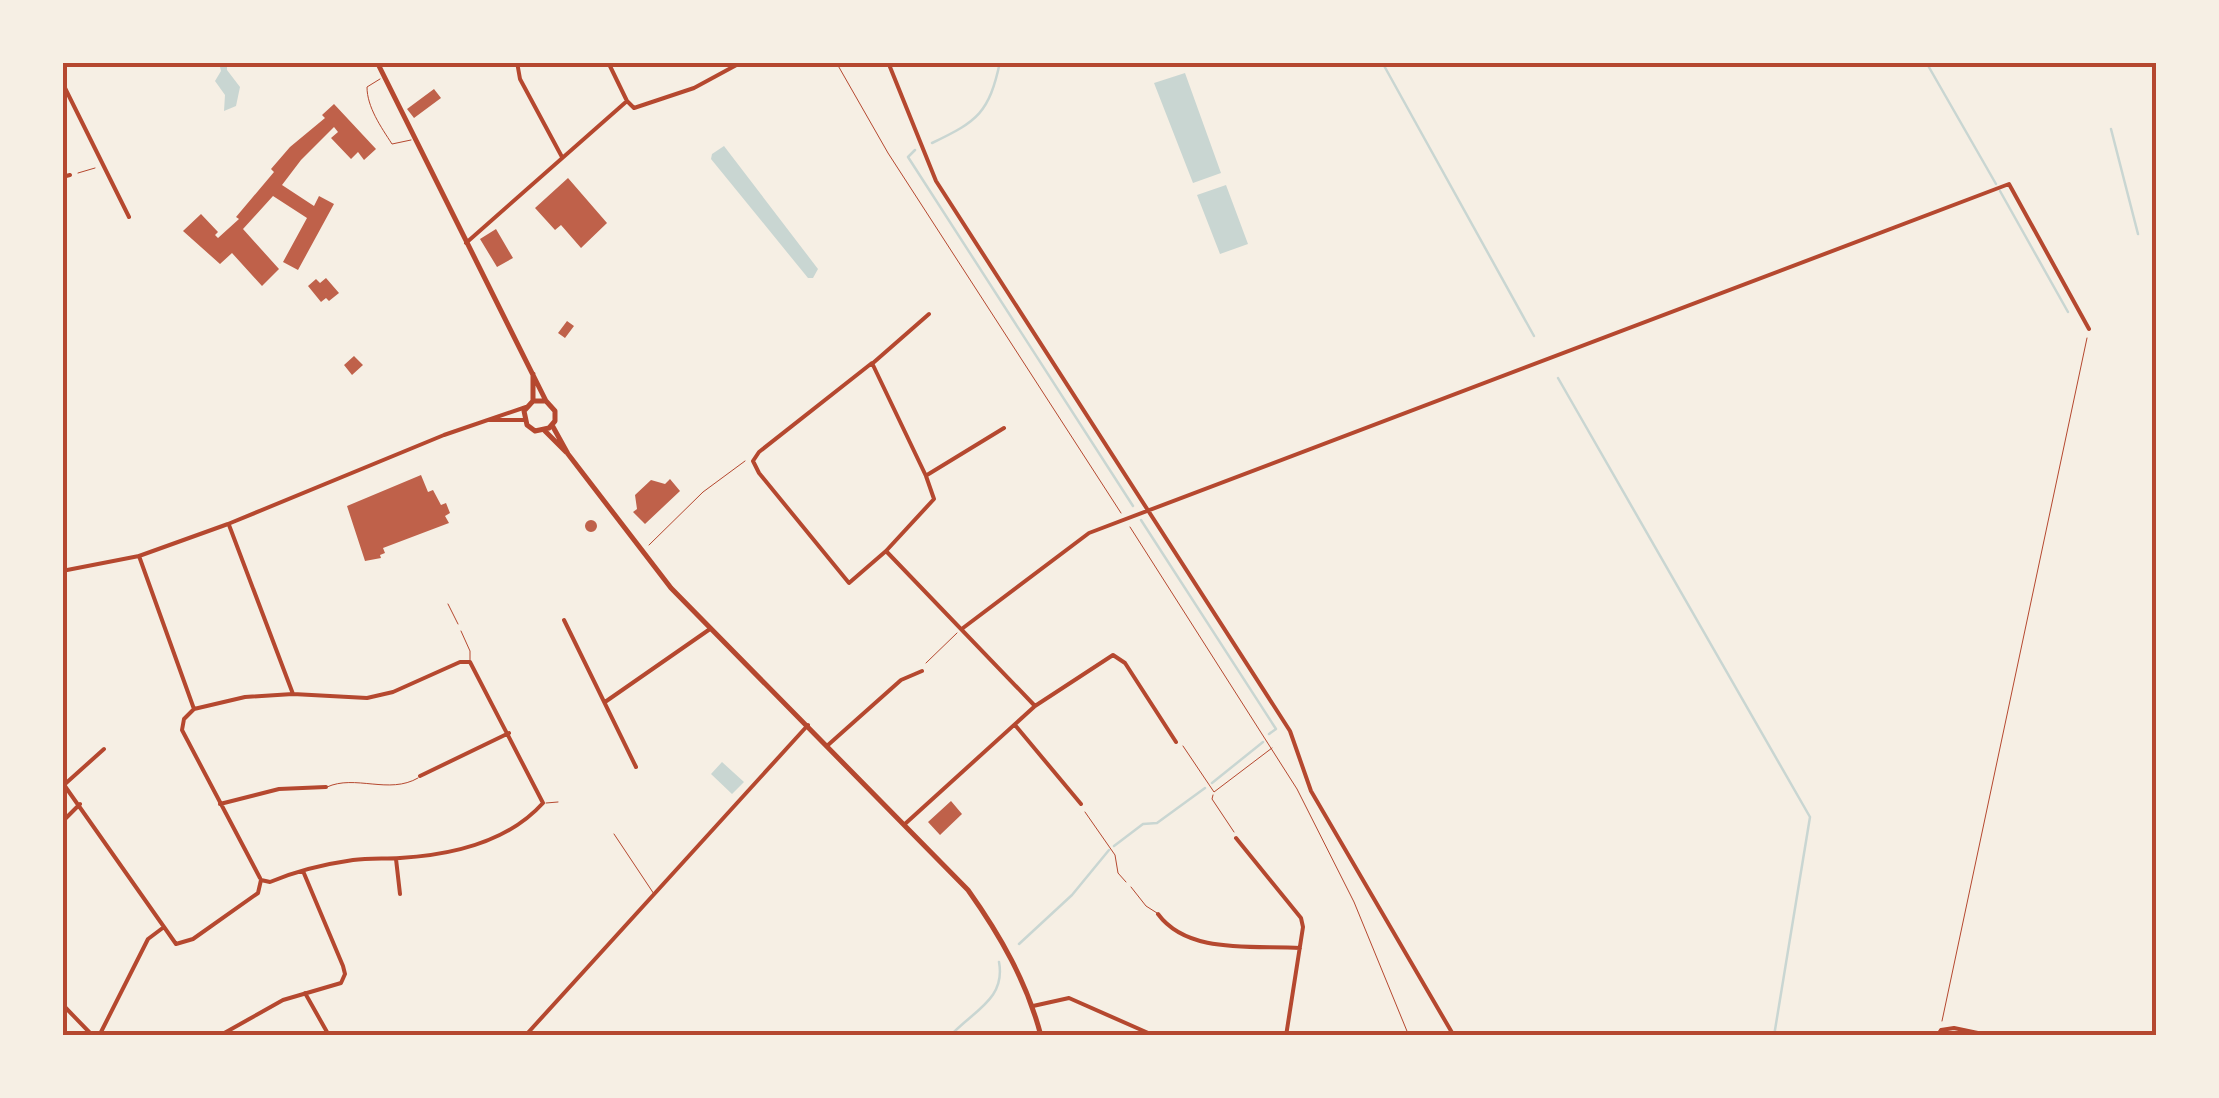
<svg xmlns="http://www.w3.org/2000/svg" width="2219" height="1098" viewBox="0 0 2219 1098" font-family="'PT Sans Narrow',sans-serif">
<style>
.water{fill:#c9d6d2}
.lines{fill:none;stroke-linecap:round;stroke-linejoin:round}
.stream{stroke:#c9d6d2;stroke-width:2.5}
.building{fill:#bf614a}
.path{stroke:#b5482f;stroke-width:1}
.service{stroke:#b5482f;stroke-width:1}
.minor{stroke:#b5482f;stroke-width:4}
.secondary{stroke:#b5482f;stroke-width:5}
.neatline{fill:none;stroke:#b5482f;stroke-width:4}
</style>
<rect width="100%" height="100%" fill="#f6efe4"/>
<!-- water -->
<path class="water" d="M219 63H227V70L240 87 236 106 224 111 225 95 215 81 221 71Z
M1185 73 1221 173 1193 183 1154 83Z
M724 146 818 269 813 278H808L711 159 712 154Z
M1226 185 1248 244 1220 254 1197 195Z
M722 762 744 782 732 794 711 774Z"/>
<g class="lines">
<!-- stream -->
<path class="stream" d="M1382 62 1534 336
M1926 62 1996 184
M2111 129 2138 234
M932 143C978 121 989 113 1000 62
M915 150 908 157 1133 506
M2000 191 2068 312
M1558 378 1810 817 1774 1036
M1141 520 1276 729 1269 734
M1212 783 1263 742
M1114 846 1143 824 1157 823 1205 788
M1019 944 1072 895 1109 850
M950 1036C973 1011 1006 999 999 962"/>
</g>
<!-- building -->
<path class="building" d="M434 89 441 98 414 118 407 109Z
M334 104 376 149 364 160 358 152 351 159 331 138 338 132 334 127 301 160 282 185 314 206 319 196 334 204 298 270 283 262 307 218 273 196 243 229 279 269 262 286 232 253 220 264 183 231 201 214 218 232 215 235 218 238 239 219 236 217 274 172 271 169 290 147 325 118 322 115Z
M568 178 607 223 581 248 561 225 555 230 535 208Z
M496 229 513 258 497 267 480 239Z
M326 278 339 293 329 301 326 298 321 302 308 286 316 279 320 283Z
M567 321 574 326 565 338 558 333Z
M354 356 363 365 352 375 344 365Z
M421 475 428 492 433 490 441 505 446 503 450 513 445 516 449 523 383 548 385 553 380 555 381 558 365 561 347 506Z
M670 479 680 491 645 524 633 512 637 509 635 495 651 480 665 484Z
M585 526a6 6 0 1 1 12 0a6 6 0 1 1-12 0Z
M951 801 962 814 940 835 928 822Z"/>
<g class="lines">
<!-- path -->
<path class="path" d="M836 62 888 153 1121 513
M78 173 95 168
M1130 527 1297 789 1354 902 1409 1036
M649 545 703 492 745 461
M448 604 458 624
M926 663 957 633
M1183 746 1214 792 1272 748
M1213 795 1212 799 1234 832
M1085 812 1115 855 1118 873 1126 882
M1942 1021 2087 338"/>
<!-- service -->
<path class="service" d="M380 79 367 87C367 107 381 127 392 144L411 140
M461 631 470 651V660
M327 787C355 774 389 795 418 778
M546 803 558 802
M614 834 654 894
M1131 887 1146 906 1157 913"/>
<!-- minor -->
<path class="minor" d="M517 62 520 79 562 157
M608 62 627 101
M888 62 936 181 1290 731 1311 791 1454 1036
M62 82 129 217
M62 177 70 175
M466 243 627 101 634 108 694 88 742 62
M872 363 926 476 934 499 886 551 849 583 759 473 753 461 759 452Z
M873 363 929 314
M489 420H524
M927 475 1004 428
M229 525 293 694
M886 551 1035 706 906 823
M139 556 194 709 184 719 182 730 260 878
M62 558 65 570
M62 571 139 556 228 524 444 435 526 407
M564 620 636 767
M963 628 1089 533 2009 184 2089 329
M605 702 710 629
M1035 706 1113 655 1125 663 1176 742
M1015 725 1081 804
M828 745 901 680 922 671
M420 776 509 733
M62 782 176 944 193 939 258 893 261 880 270 882C296 871 325 864 353 860 369 858 385 859 400 858 451 855 508 842 543 803L470 662H460L393 692 367 698 293 694 245 697 194 709
M65 784 104 749
M220 804 279 789 326 787
M62 822 80 804
M1236 838 1301 918 1303 927 1286 1036
M396 859 400 894
M1158 914C1188 955 1254 945 1300 948
M305 993 327 1032
M62 1004 93 1036
M1033 1006 1069 998 1155 1036
M99 1036 148 939 164 927
M219 1036 283 1000 341 983 345 974 343 966 303 871
M525 1036 808 725
M1937 1036 1941 1030 1954 1028 1992 1036"/>
<!-- secondary -->
<path class="secondary" d="M377 62 546 401 555 411V421L549 428 535 431 527 425 524 411 533 401H546
M533 374V401
M552 425 568 454 671 588 968 890C1000 935 1027 982 1041 1036
M545 431 566 452"/>
</g>
<!-- border -->
<rect width="2219" height="1098" fill="none" stroke="#f6efe4" stroke-width="130"/>
<rect x="65" y="65" width="2089" height="968" class="neatline"/>
</svg>
